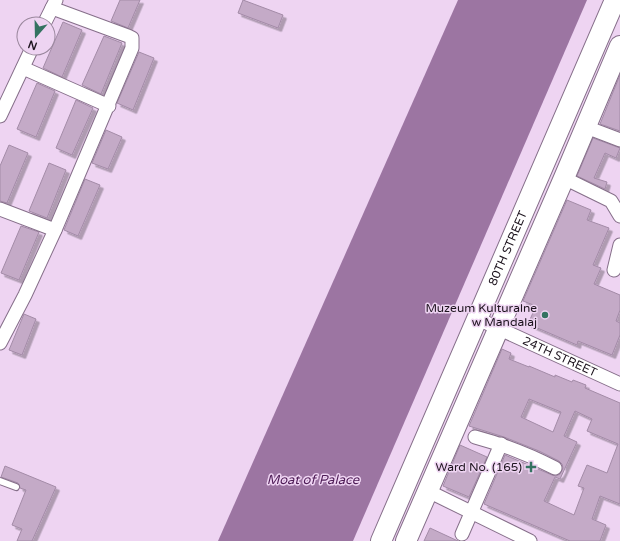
<svg xmlns="http://www.w3.org/2000/svg" width="620" height="541" viewBox="0 0 620 541" font-family="'Varela Round',sans-serif">
<style>
.water{fill:#9c75a2}
.building{fill:#c4aac7;stroke:#a38ba7;fill-rule:evenodd;filter:url(#shadow)}
.lines{fill:none;stroke-linecap:round;stroke-linejoin:round}
.lane-casing{stroke:#866f8a;stroke-width:8}
.street-casing{stroke:#866f8a;stroke-width:15}
.primary-casing{stroke:#866f8a;stroke-width:22}
.lane{stroke:#fff;stroke-width:6}
.street{stroke:#fff;stroke-width:13}
.primary{stroke:#fff;stroke-width:20}
.poi-dot{fill:#347361;stroke:#eed4f2;stroke-width:1.5}
.labels{text-anchor:middle;stroke-width:3;stroke-linejoin:round;paint-order:stroke}
.street-label{font-size:12px;fill:#1d141e;stroke:#eed4f2}
.poi-label{font-size:12px;fill:#1d141e;stroke:#eed4f2;text-anchor:end}
.water-label{font-size:13px;font-style:italic;fill:#4d1b55;stroke:#eed4f2}
</style>
<defs>
<filter id="shadow"><feDropShadow dx="3.5" dy="3.5" stdDeviation="0" flood-color="#0004"/></filter>
</defs>
<rect width="100%" height="100%" fill="#eed4f2"/>
<!-- water -->
<path class="water" d="M458 0H587L353 541H218Z"/>
<!-- building -->
<path class="building" d="M120 0H140L128 28 111 21Z
M243 0 283 15 278 28 238 13Z
M63 22 82 30 62 77 43 68Z
M104 36 122 43 101 94 82 85Z
M139 52 154 58 133 110 117 103Z
M620 75V131L600 124Z
M37 83 55 91 36 137 17 129Z
M76 100 93 108 72 155 56 148Z
M106 130 122 137 108 169 92 163Z
M593 138 620 148 616 158 605 153 594 178 607 182 605 189 577 176Z
M9 145 28 153 7 203 0 201V166Z
M49 163 66 170 47 218 29 211Z
M85 179 100 185 78 236 64 230Z
M567 200 591 210 587 220 609 228 593 265 601 268 594 284 620 295V310L616 321 620 323V335L612 355 578 341 577 345 528 324 536 306 523 301Z
M21 226 39 232 19 280 1 273Z
M24 314 36 319 22 355 9 350Z
M502 349 511 353 509 359 529 367V366L555 377V375L572 382 573 380 586 385 585 388 620 403V504L600 496 592 519 606 525 600 541H570L484 504 505 455 552 475 556 476 560 474 563 468 562 464 559 461 539 451 504 437 469 426ZM529 399 561 412 553 432 521 417ZM575 411 592 419 587 431 618 444 607 473 587 465 578 486 584 488 574 515 544 501 555 477 560 479 577 442 564 436Z
M460 445 487 457 469 497 443 486Z
M5 466 56 487 32 541H17L22 529 12 525 26 490 20 488 18 483 1 477Z
M430 528 458 541H424Z"/>
<g class="lines">
<!-- lane casing -->
<g class="lane-casing">
<path id="lane" d="M0 481 16 487"/>
</g>
<!-- street casing -->
<g class="street-casing">
<g id="street">
<path d="M44 24 56 0"/>
<path d="M23 68 109 106"/>
<path d="M0 116 32 48"/>
<path d="M586 127 620 140"/>
<path d="M564 178 611 201 620 216"/>
<path d="M0 209 55 230"/>
<path d="M614 270 620 245"/>
<path id="s1" d="M478 319 620 384"/>
<path d="M0 343 25 295 55 230 132 48V38L128 36 52 8"/>
<path d="M475 437C505 445 528 454 555 468"/>
<path d="M428 491 530 541"/>
<path d="M462 534 501 444"/>
</g>
</g>
<!-- primary casing -->
<g class="primary-casing">
<g id="primary">
<path id="s2" d="M381 541 615 0"/>
<path d="M406 541 564 178 620 46"/>
</g>
</g>
<!-- lane -->
<use href="#lane" class="lane"/>
<!-- street -->
<use href="#street" class="street"/>
<!-- primary -->
<use href="#primary" class="primary"/>
</g>
<!-- markers -->
<g class="poi-dot">
<circle cx="545" cy="315" r="4"/>
<path d="M529 461h4v4h4v4h-4v4h-4v-4h-4v-4h4z"/>
</g>
<g class="labels">
<!-- street labels -->
<g class="street-label">
<text dy="4" stroke="none"><textPath href="#s2" startOffset="319">80TH STREET</textPath></text>
<text dy="4" stroke="none"><textPath href="#s1" startOffset="90">24TH STREET</textPath></text>
</g>
<!-- poi labels -->
<g class="poi-label">
<text x="537" y="312">Muzeum Kulturalne<tspan x="537" dy="14">w Mandalaj</tspan></text>
<text x="522" y="471">Ward No. (165)</text>
</g>
<!-- water labels -->
<g class="water-label">
<text x="313" y="484">Moat of Palace</text>
</g>
</g>
<!-- north arrow -->
<g transform="translate(36 36) rotate(200)"><circle r="19" fill="#eed4f2" stroke="#9a879d"/>
<path d="M0-3L7 15L0 10L-7 15Z" fill="#347361"/>
<text y="-6" font-size="11" font-weight="bold" text-anchor="middle" fill="#1d141e">N</text>
</g>
</svg>
